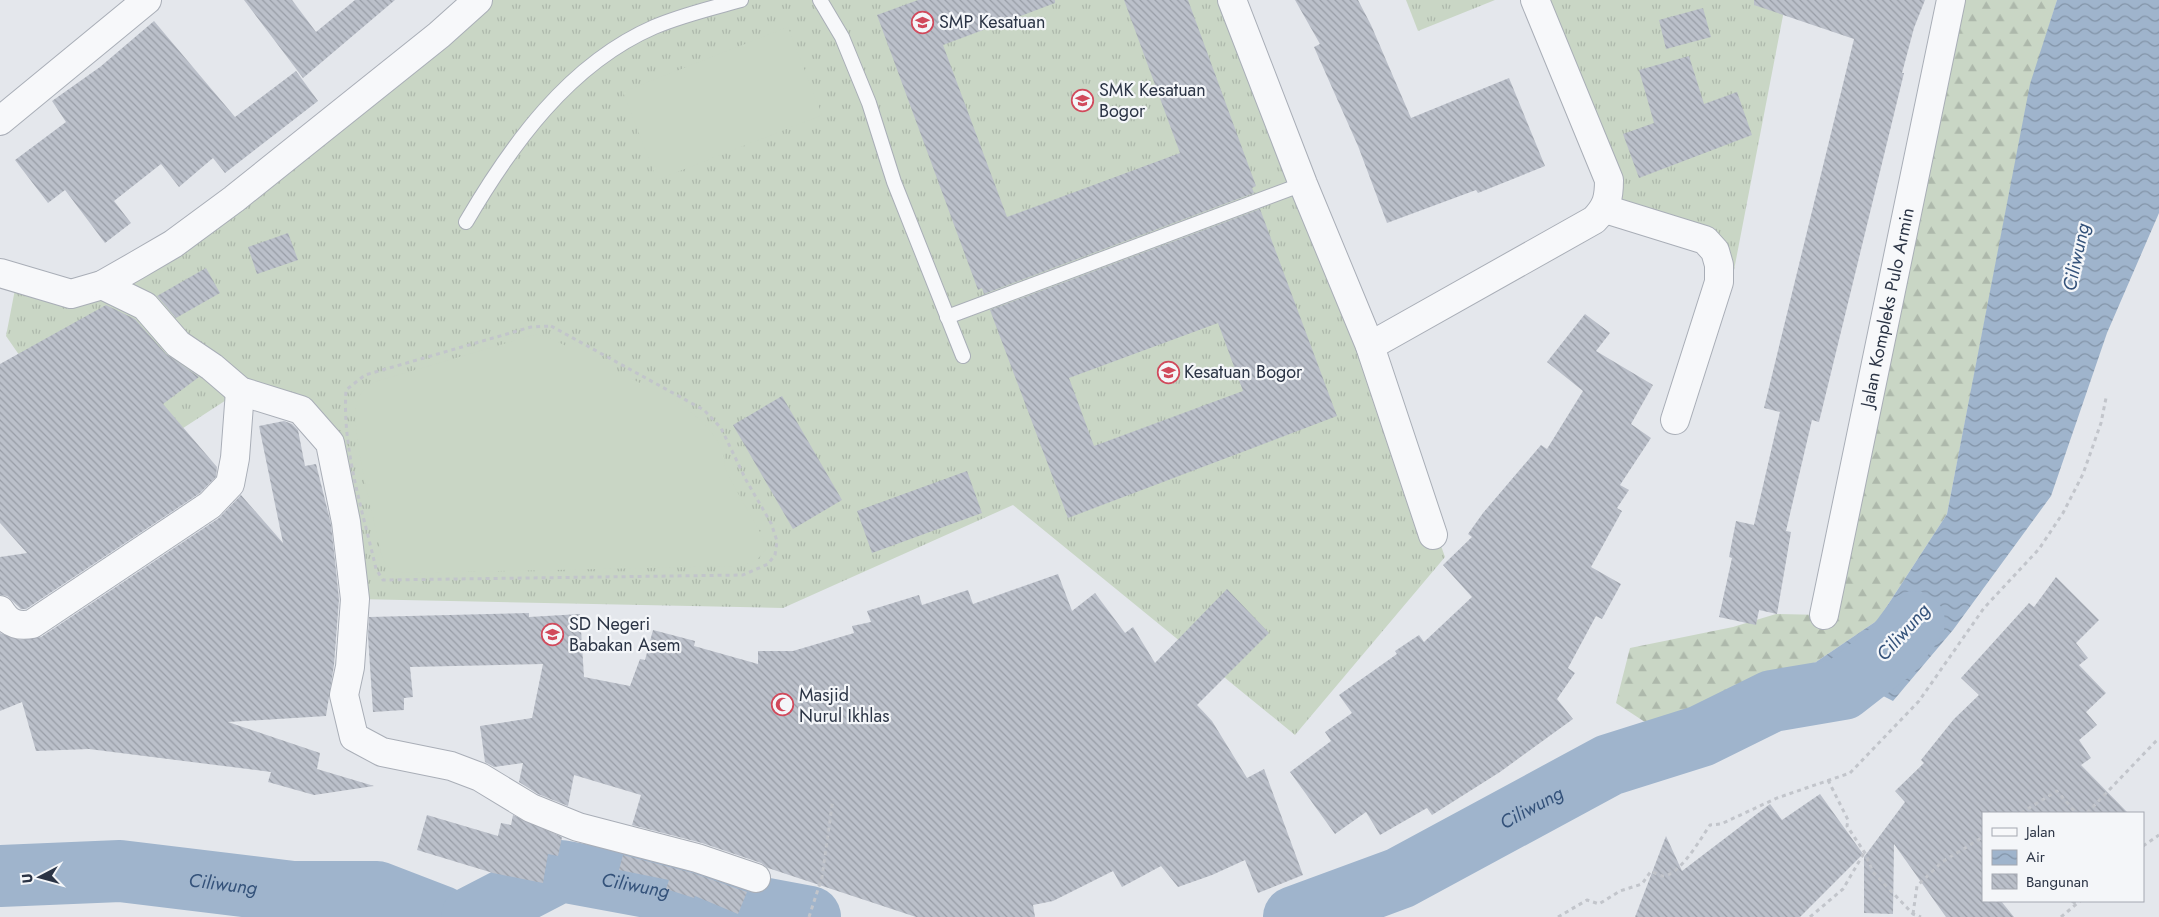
<svg xmlns="http://www.w3.org/2000/svg" width="2159" height="917" font-family="Jost,sans-serif">
<style>
.grass{fill:url(#grass-tufts)}
.forest{fill:url(#forest-firs)}
.pitch{fill:#c9d6c5}
.water{fill:url(#water-waves)}
.lines{fill:none;stroke-linecap:round;stroke-linejoin:round}
.river{stroke:#9fb4cc;stroke-width:62}
.building{fill:url(#building-back-hatch);fill-rule:evenodd}
.lane-casing{stroke:#a9aeb7;stroke-width:16}
.street-casing{stroke:#a9aeb7;stroke-width:30}
.path{stroke:#c2c5cb;stroke-width:3;stroke-dasharray:4 4;stroke-linecap:butt}
.lane{stroke:#f7f8fa;stroke-width:14}
.street{stroke:#f7f8fa;stroke-width:28}
.labels{text-anchor:middle;dominant-baseline:central;stroke-width:4.5;stroke-linejoin:round;paint-order:stroke}
.poi-label{font-size:18px;fill:#2b3445;stroke:#f4f6f9;text-anchor:start}
.street-label{font-size:18px;fill:#2b3445;stroke:#f4f6f9}
.water-label{font-size:19px;font-style:italic;fill:#34527a;stroke:#f4f6f9}
</style>
<defs>
<pattern id="grass-tufts" width="24" height="20" patternUnits="userSpaceOnUse" patternTransform="scale(1.25)"><rect width="24" height="20" fill="#c9d6c5"/><path d="M3 7l-1-3M5 7V3M7 7l1-3M15 17l-1-3M17 17v-4M19 17l1-3" fill="none" stroke="#adb8ab"/></pattern>
<pattern id="forest-firs" width="22" height="20" patternUnits="userSpaceOnUse" patternTransform="scale(1.25)"><rect width="22" height="20" fill="#c9d6c5"/><path d="M5 1l3.5 6h-7zM16 11l3.5 6h-7z" fill="#adb8ab"/></pattern>
<pattern id="water-waves" width="16" height="10" patternUnits="userSpaceOnUse" patternTransform="scale(1.25)"><rect width="16" height="10" fill="#9fb4cc"/><path d="M0 5q4-4 8 0t8 0" fill="none" stroke="#8293a7"/></pattern>
<pattern id="building-back-hatch" width="6" height="6" patternUnits="userSpaceOnUse" patternTransform="scale(1.25)"><rect width="6" height="6" fill="#bbc0ca"/><path d="M-1 5l2 2M0 0l6 6M5-1l2 2" fill="none" stroke="#989da6"/></pattern>
</defs>
<rect width="100%" height="100%" fill="#e4e7ec"/>
<g class="grass">
<path d="M 477,0 L 1232,0 L 1370,346 L 1445,557 L 1295,735 L 1013,505 L 783,608 L 355,599 L 330,443 L 240,391 L 105,479 L 6,336 L 17,279 L 102,285 Z"/>
<path d="M 1406,0 L 1495,0 L 1418,31 Z"/>
<path d="M 1535,0 L 1786,0 L 1734,270 L 1715,251 L 1605,209 Z"/>
</g>
<path class="forest" d="M 1951,0 L 2057,0 L 2030,88 L 1947,514 L 1878,620 L 1816,662 L 1803,667 L 1794,667 L 1713,720 L 1651,726 L 1616,703 L 1630,648 L 1733,627 L 1776,614 L 1824,615 Z"/>
<g class="pitch">
<path d="M 788,27 L 822,115 L 657,180 L 623,92 Z"/>
<path d="M 537,334 L 554,340 L 674,400 C 694,413 715,430 723,453 C 725,460 724,466 727,472 C 739,498 756,521 767,547 C 760,560 752,563 737,566 L 410,573 L 392,571 L 385,563 L 381,553 C 375,523 349,426 357,402 C 360,392 366,387 374,382 Z"/>
</g>
<path class="water" d="M 2057,0 L 2159,0 L 2159,213 L 2107,333 L 2051,496 L 1953,630 L 1893,701 L 1816,662 L 1878,620 L 1947,514 L 2030,84 Z"/>
<g class="lines">
<g class="river">
<path id="s1" d="M 0,876 L 120,871 L 293,892 L 377,892 L 442,917"/>
<path id="s2" d="M 472,917 L 561,871 L 810,917"/>
<path id="s3" d="M 1294,917 L 1400,878 L 1609,765 L 1701,736 L 1772,701 L 1843,689 L 1893,650 L 1914,622"/>
</g>
</g>
<g class="building">
<path d="M 244,0 L 292,0 L 316,32 L 355,0 L 395,0 L 303,78 Z"/>
<path d="M 918,0 L 1055,0 L 1055,3 L 943,45 L 1007,217 L 1180,153 L 1124,0 L 1188,0 L 1256,186 L 1252,188 L 1254,193 L 984,294 L 982,288 L 978,290 L 877,15 Z"/>
<path d="M 1295,0 L 1358,0 L 1371,25 L 1411,118 L 1509,78 L 1545,166 L 1478,193 L 1476,190 L 1387,223 L 1358,146 L 1314,47 L 1320,44 Z"/>
<path d="M 1754,0 L 1925,0 L 1914,28 L 1902,73 L 1904,73 L 1819,422 L 1812,420 L 1786,531 L 1791,532 L 1777,614 L 1759,610 L 1756,625 L 1719,617 L 1732,558 L 1729,557 L 1736,521 L 1754,525 L 1780,412 L 1764,408 L 1854,39 L 1754,5 Z"/>
<path d="M 1703,8 L 1711,37 L 1666,49 L 1659,20 Z"/>
<path d="M 154,21 L 235,117 L 296,71 L 318,101 L 225,173 L 213,158 L 179,187 L 161,164 L 114,201 L 131,223 L 105,243 L 65,190 L 48,203 L 15,160 L 66,122 L 52,101 L 100,67 Z"/>
<path d="M 1689,56 L 1704,104 L 1737,92 L 1752,135 L 1639,178 L 1623,134 L 1654,123 L 1639,70 Z"/>
<path d="M 1260,209 L 1337,416 L 1068,518 L 990,310 ZM 1218,323 L 1243,391 L 1094,446 L 1069,378 Z"/>
<path d="M 288,233 L 298,260 L 257,274 L 248,247 Z"/>
<path d="M 206,268 L 220,293 L 176,318 L 157,296 Z"/>
<path d="M 106,305 L 135,319 L 166,354 L 199,377 L 163,404 L 217,467 L 216,477 L 200,493 L 26,609 L 21,609 L 7,596 L 0,595 L 0,557 L 27,553 L 0,523 L 0,364 Z"/>
<path d="M 1585,314 L 1610,333 L 1596,351 L 1653,385 L 1631,424 L 1651,438 L 1620,485 L 1629,490 L 1617,508 L 1622,511 L 1591,567 L 1621,584 L 1602,619 L 1596,616 L 1568,668 L 1575,673 L 1557,699 L 1573,719 L 1500,772 L 1432,815 L 1427,808 L 1380,835 L 1366,812 L 1335,834 L 1290,772 L 1331,741 L 1325,732 L 1352,713 L 1339,695 L 1397,654 L 1395,651 L 1419,635 L 1424,642 L 1472,597 L 1443,565 L 1472,537 L 1468,534 L 1483,513 L 1541,445 L 1547,449 L 1583,391 L 1547,362 Z"/>
<path d="M 782,396 L 842,500 L 793,529 L 733,425 Z"/>
<path d="M 284,421 L 292,424 L 298,430 L 305,466 L 316,464 L 331,524 L 339,599 L 334,665 L 326,716 L 228,722 L 320,753 L 317,769 L 374,786 L 314,795 L 268,782 L 271,772 L 89,749 L 36,751 L 22,702 L 0,711 L 0,633 L 20,640 L 41,637 L 219,518 L 241,495 L 283,543 L 259,426 Z"/>
<path d="M 967,471 L 982,513 L 872,553 L 857,511 Z"/>
<path d="M 1058,574 L 1072,611 L 1095,593 L 1125,633 L 1133,627 L 1155,663 L 1227,589 L 1269,633 L 1197,705 L 1212,721 L 1247,778 L 1264,769 L 1303,875 L 1258,893 L 1245,860 L 1212,875 L 1178,887 L 1161,866 L 1122,887 L 1113,871 L 1053,901 L 1033,905 L 1035,917 L 916,917 L 768,868 L 761,863 L 702,843 L 632,825 L 641,795 L 574,775 L 568,806 L 538,794 L 519,782 L 523,763 L 494,767 L 485,762 L 480,726 L 532,718 L 543,664 L 410,667 L 413,697 L 404,698 L 404,710 L 373,712 L 368,636 L 369,617 L 529,613 L 529,617 L 580,614 L 584,677 L 630,686 L 640,659 L 645,660 L 653,630 L 695,641 L 694,646 L 758,664 L 758,651 L 793,651 L 854,633 L 852,626 L 871,622 L 867,611 L 919,595 L 922,605 L 968,590 L 973,604 Z"/>
<path d="M 2056,577 L 2099,620 L 2076,643 L 2088,658 L 2079,665 L 2106,693 L 2086,712 L 2097,725 L 2079,740 L 2091,758 L 2081,765 L 2128,813 L 1983,813 L 1983,901 L 2001,901 L 2014,917 L 1946,917 L 1894,844 L 1893,914 L 1864,913 L 1864,857 L 1905,802 L 1895,791 L 1924,763 L 1921,760 L 1954,719 L 1979,695 L 1961,678 L 2029,603 L 2034,607 Z"/>
<path d="M 1820,794 L 1863,854 L 1800,917 L 1635,917 L 1666,836 L 1682,871 L 1770,804 L 1782,820 Z"/>
<path d="M 427,815 L 498,836 L 501,823 L 511,825 L 513,815 L 562,837 L 558,856 L 548,854 L 543,883 L 493,873 L 417,850 Z"/>
<path d="M 623,855 L 693,873 L 747,892 L 738,914 L 695,896 L 694,898 L 666,889 L 669,880 L 619,870 Z"/>
</g>
<g class="lines">
<defs>
<g id="lane">
<path d="M 820,0 L 842,37 L 869,103 L 894,182 L 963,356"/>
<path d="M 466,222 C 511,145 569,64 654,27 C 682,15 712,8 741,0"/>
<path d="M 947,317 L 1303,184"/>
</g>
<g id="street">
<path d="M 1232,0 L 1303,184 L 1370,346 L 1433,535"/>
<path d="M 0,121 L 147,0"/>
<path d="M 1605,209 L 1705,240 L 1715,251 L 1719,265 L 1719,282 L 1675,420"/>
<path d="M 0,273 L 71,294 L 102,285 L 137,265 L 173,244 L 234,199 L 439,35 L 478,0"/>
<path d="M 102,285 L 145,306 L 178,344 L 212,367 L 240,391 L 301,410 L 330,443 L 346,522 L 355,599 L 350,667 L 344,695 L 354,737 L 382,752 L 451,766 L 480,777 L 531,808 L 578,827 L 697,858 L 756,878"/>
<path d="M 1370,346 L 1594,220 C 1607,207 1609,198 1609,180 L 1535,0"/>
<path d="M 0,610 C 8,623 17,627 32,624 L 210,505 L 230,484 L 235,458 L 240,391"/>
<path id="s4" d="M 1824,615 L 1951,0"/>
</g>
</defs>
<use href="#lane" class="lane-casing"/>
<use href="#street" class="street-casing"/>
<g class="path">
<path d="M 551,326 L 704,410 L 721,428 L 746,480 L 771,523 L 777,541 L 775,555 L 768,564 L 743,575 L 383,580 L 376,569 C 363,511 342,450 346,390 L 365,375 L 531,327 Z"/>
<path d="M 1828,780 L 1848,820 L 1847,826 L 1865,853 L 1873,872 L 1913,914 L 1921,917"/>
<path d="M 2021,813 L 2057,791 L 2076,813"/>
<path d="M 2087,813 L 2159,738"/>
<path d="M 2143,846 L 2159,835"/>
<path d="M 2072,901 L 2076,904"/>
<path d="M 1913,914 L 1917,886 L 1942,862 L 1983,837"/>
<path d="M 809,917 L 822,877 L 833,799"/>
<path d="M 1558,917 L 1587,900 L 1599,904 L 1620,891 L 1642,884 L 1651,871 C 1654,873 1659,875 1662,876 C 1679,877 1701,838 1710,825 L 1721,824 L 1777,798 L 1850,773 L 1919,701 L 1984,608 L 2039,549 L 2063,513 L 2083,474 L 2101,423 L 2106,398"/>
<path d="M 1810,917 L 1843,889 L 1864,853"/>
<path d="M 2061,917 L 2080,901"/>
</g>
<use href="#lane" class="lane"/>
<use href="#street" class="street"/>
</g>
<defs>
<symbol id="school-ring" viewBox="-11 -11 22 22"><circle r="9.5" fill="#f4f6f9" stroke="#d1495b" stroke-width="1.5"/><path d="M0-5L7-2L0 1L-7-2ZM-4 1L0 2.5L4 1V4Q0 6-4 4Z" fill="#d1495b"/></symbol>
<symbol id="mosque-ring" viewBox="-11 -11 22 22"><circle r="9.5" fill="#f4f6f9" stroke="#d1495b" stroke-width="1.5"/><path d="M3.5-4.9A6 6 0 1 0 3.5 4.9A5 5 0 1 1 3.5-4.9Z" fill="#d1495b"/></symbol>
</defs>
<g fill-rule="evenodd">
<use href="#school-ring" x="910" y="10" width="25" height="25"/>
<use href="#school-ring" x="1070" y="88" width="25" height="25"/>
<use href="#school-ring" x="1156" y="360" width="25" height="25"/>
<use href="#school-ring" x="540" y="622" width="25" height="25"/>
<use href="#mosque-ring" x="770" y="692" width="25" height="25"/>
</g>
<g class="labels">
<g class="poi-label">
<text x="939" y="22">SMP Kesatuan</text>
<text x="1099" y="90">SMK Kesatuan<tspan x="1099" dy="21">Bogor</tspan></text>
<text x="1184" y="372">Kesatuan Bogor</text>
<text x="569" y="624">SD Negeri<tspan x="569" dy="21">Babakan Asem</tspan></text>
<text x="799" y="695">Masjid<tspan x="799" dy="21">Nurul Ikhlas</tspan></text>
</g>
<g class="street-label">
<text stroke="none"><textPath href="#s4" startOffset="314">Jalan Kompleks Pulo Armin</textPath></text>
</g>
<g class="water-label">
<text transform="translate(2076 257) rotate(-78)">Ciliwung</text>
<text transform="translate(1903 632) rotate(-48)">Ciliwung</text>
<text stroke="none"><textPath href="#s3" startOffset="262">Ciliwung</textPath></text>
<text stroke="none"><textPath href="#s1" startOffset="224">Ciliwung</textPath></text>
<text stroke="none"><textPath href="#s2" startOffset="176">Ciliwung</textPath></text>
</g>
</g>
<rect x="1982" y="812" width="162" height="90" fill="#f4f6f9" stroke="#a4a8b1"/>
<rect x="1992" y="828" width="25" height="8" fill="#f7f8fa" stroke="#a4a8b1"/>
<text x="2026" y="837" font-size="15" fill="#2b3445">Jalan</text>
<rect x="1992" y="850" width="25" height="15" fill="url(#water-waves)" stroke="#a4a8b1"/>
<text x="2026" y="862" font-size="15" fill="#2b3445">Air</text>
<rect x="1992" y="874" width="25" height="15" fill="url(#building-back-hatch)" stroke="#a4a8b1"/>
<text x="2026" y="887" font-size="15" fill="#2b3445">Bangunan</text>
<g transform="translate(40 877) rotate(264)" stroke="#f4f6f9" stroke-width="4" paint-order="stroke">
<path d="M0-4L9 19L0 12L-9 19Z" fill="#2b3445"/>
<text y="-8" font-size="14" font-weight="bold" text-anchor="middle" fill="#2b3445">U</text>
</g>
</svg>
